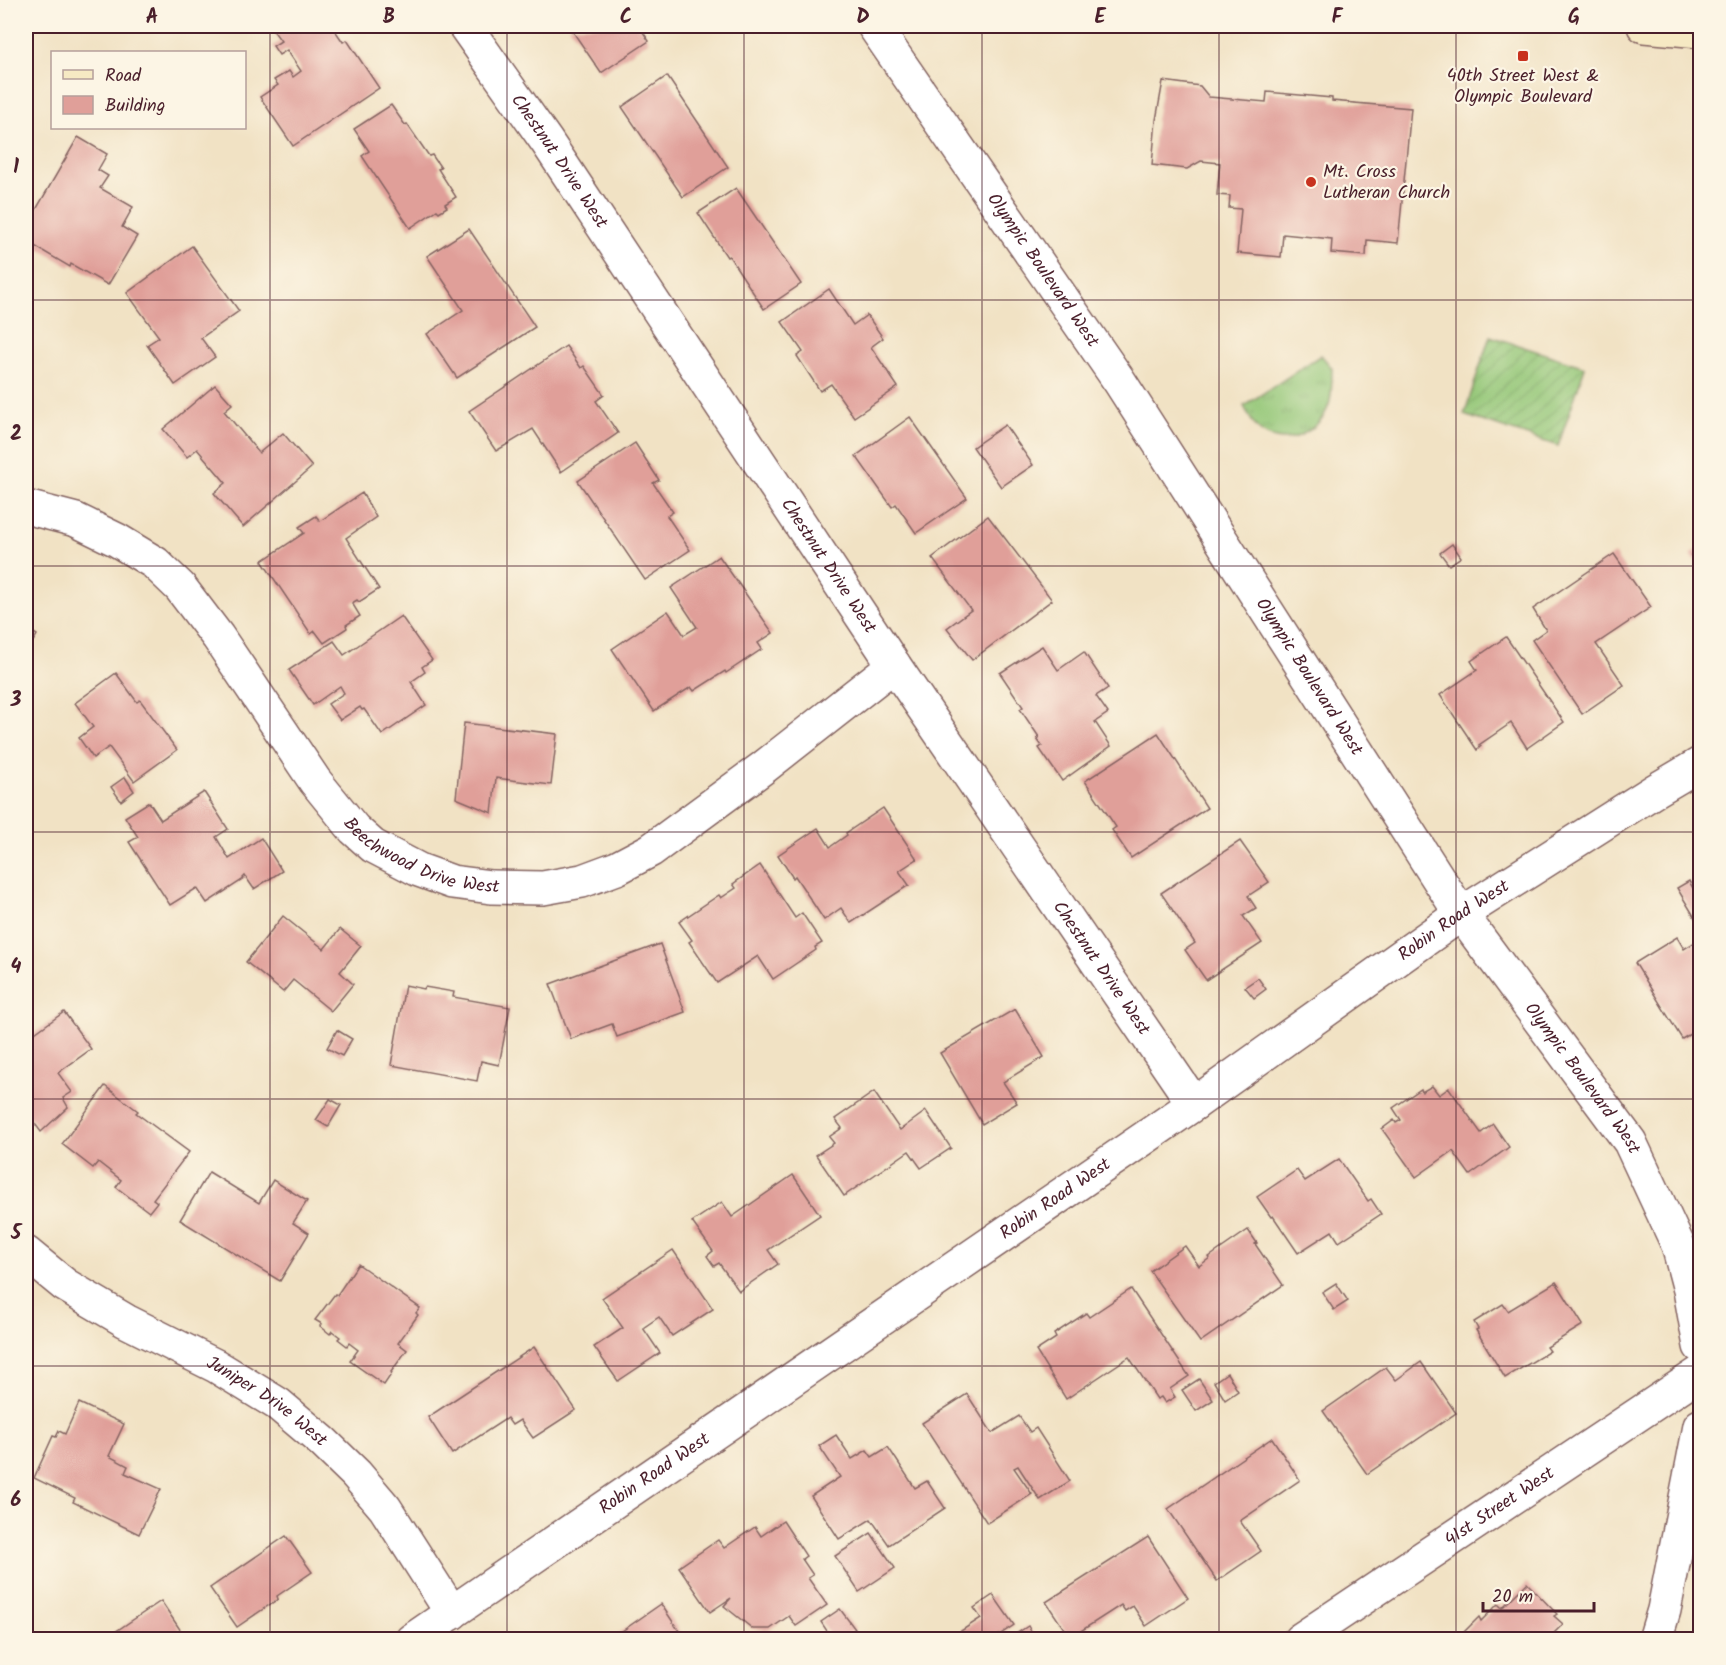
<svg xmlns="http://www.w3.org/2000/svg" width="1726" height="1665" font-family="Kalam,sans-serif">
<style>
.grass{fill:url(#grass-tufts);stroke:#6f7352;stroke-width:1.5}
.garden{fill:url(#garden-furrows);stroke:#6f7352;stroke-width:1.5}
.building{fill:#e09f99}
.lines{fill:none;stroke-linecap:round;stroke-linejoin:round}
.street-casing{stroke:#846361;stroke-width:36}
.secondary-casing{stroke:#846361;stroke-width:36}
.street{stroke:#fff;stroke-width:33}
.secondary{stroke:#f6e9c3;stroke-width:33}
.grid{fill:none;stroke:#4a1f2b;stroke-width:1.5;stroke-opacity:0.55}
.poi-dot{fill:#c8321e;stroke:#fcf5e5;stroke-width:2}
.labels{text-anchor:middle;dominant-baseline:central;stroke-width:4.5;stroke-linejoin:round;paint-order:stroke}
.poi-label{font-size:18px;fill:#4a1f2b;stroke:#fcf5e5}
.street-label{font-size:18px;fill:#4a1f2b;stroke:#fcf5e5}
.neatline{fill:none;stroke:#4a1f2b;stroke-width:2}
.grid-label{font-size:20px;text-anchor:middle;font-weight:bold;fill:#4a1f2b}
</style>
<defs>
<pattern id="grass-tufts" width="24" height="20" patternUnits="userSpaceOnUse" patternTransform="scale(1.5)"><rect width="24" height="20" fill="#94c778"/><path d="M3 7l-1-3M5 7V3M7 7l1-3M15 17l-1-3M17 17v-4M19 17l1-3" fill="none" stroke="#81aa68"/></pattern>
<pattern id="garden-furrows" width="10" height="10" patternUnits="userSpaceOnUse" patternTransform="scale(1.5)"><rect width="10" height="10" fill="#94c778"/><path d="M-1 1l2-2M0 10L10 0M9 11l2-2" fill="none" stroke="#81aa68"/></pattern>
</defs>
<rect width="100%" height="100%" fill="#fcf5e5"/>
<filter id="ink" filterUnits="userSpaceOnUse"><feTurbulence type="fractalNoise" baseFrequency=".0167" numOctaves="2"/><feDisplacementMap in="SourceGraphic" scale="12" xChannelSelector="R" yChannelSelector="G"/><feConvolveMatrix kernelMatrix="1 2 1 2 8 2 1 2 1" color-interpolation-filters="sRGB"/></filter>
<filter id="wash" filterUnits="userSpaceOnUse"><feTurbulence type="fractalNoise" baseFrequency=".008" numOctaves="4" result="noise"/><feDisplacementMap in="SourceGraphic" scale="24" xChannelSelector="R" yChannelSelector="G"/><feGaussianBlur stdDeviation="1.35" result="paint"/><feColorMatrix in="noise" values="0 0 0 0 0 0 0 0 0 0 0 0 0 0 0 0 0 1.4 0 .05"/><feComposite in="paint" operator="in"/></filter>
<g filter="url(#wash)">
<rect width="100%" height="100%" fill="#f1e2c4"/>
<path class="grass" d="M 1321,355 L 1332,368 C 1332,378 1332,390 1330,401 C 1324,425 1297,445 1272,437 C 1257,433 1250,419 1244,406 Z"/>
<path class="garden" d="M 1490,336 L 1585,367 L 1558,446 L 1464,415 Z"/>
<g id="blocks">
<g class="building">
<path d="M 270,26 L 332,26 L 343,42 L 347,40 L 379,88 L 293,146 L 260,97 L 278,85 L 274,80 L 289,71 L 293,77 L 301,71 L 287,50 L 279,55 L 273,46 L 281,41 Z"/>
<path d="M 569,26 L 639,26 L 649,41 L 601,73 Z"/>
<path d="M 667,76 L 728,167 L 683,197 L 622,107 Z"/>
<path d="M 1163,81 L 1200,86 L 1209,97 L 1266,102 L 1267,92 L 1332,98 L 1332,101 L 1411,108 L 1398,243 L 1367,240 L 1366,256 L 1331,253 L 1332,239 L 1283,234 L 1281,257 L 1237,253 L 1241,209 L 1229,208 L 1230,196 L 1217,195 L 1220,163 L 1201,161 L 1187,169 L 1152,165 L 1156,120 Z"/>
<path d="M 391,105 L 405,125 L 407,124 L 429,156 L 432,155 L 441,168 L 438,169 L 456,197 L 445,204 L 447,207 L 439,212 L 437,210 L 410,228 L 362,156 L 369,151 L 354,129 Z"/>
<path d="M 78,137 L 107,154 L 98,170 L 108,176 L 100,188 L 133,207 L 122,227 L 137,236 L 108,285 L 71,264 L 70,267 L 26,241 L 26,227 Z"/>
<path d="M 736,188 L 801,284 L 764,309 L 729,256 L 727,257 L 698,213 Z"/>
<path d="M 469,229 L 535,327 L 457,378 L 427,334 L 463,310 L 427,256 Z"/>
<path d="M 192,246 L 239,311 L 201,338 L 215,357 L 175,385 L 147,345 L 159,337 L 127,293 Z"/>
<path d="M 829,289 L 853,325 L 867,315 L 883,338 L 871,347 L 898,387 L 854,417 L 831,384 L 820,391 L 797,356 L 803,352 L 782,322 Z"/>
<path d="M 566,346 L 581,368 L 584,366 L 604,395 L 596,401 L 618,433 L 561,472 L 533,429 L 496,451 L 469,411 Z"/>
<path d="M 215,385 L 232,404 L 224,411 L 259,453 L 283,433 L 312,467 L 243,527 L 214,493 L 226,483 L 197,449 L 187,457 L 163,429 Z"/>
<path d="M 910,417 L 967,498 L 916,533 L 896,504 L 892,507 L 856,456 Z"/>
<path d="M 1005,425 L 1033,465 L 1001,487 L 973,447 Z"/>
<path d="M 635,443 L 659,480 L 653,483 L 673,512 L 667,516 L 690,550 L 645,580 L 578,481 Z"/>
<path d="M 362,493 L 376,517 L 346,538 L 379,589 L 359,602 L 357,600 L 352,603 L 360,616 L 346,625 L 347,628 L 324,643 L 315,631 L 311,634 L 262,561 L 304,533 L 299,527 L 316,516 L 320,521 Z"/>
<path d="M 988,516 L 1052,600 L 972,660 L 947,628 L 971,610 L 932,558 Z"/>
<path d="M 1452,544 L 1461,557 L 1449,565 L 1440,553 Z"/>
<path d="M 1700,547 L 1700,567 L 1691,555 Z"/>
<path d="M 1614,554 L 1651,607 L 1596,644 L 1624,685 L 1582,714 L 1532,640 L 1546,630 L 1533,609 Z"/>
<path d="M 719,556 L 773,633 L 758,643 L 762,649 L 726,673 L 725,671 L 694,691 L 691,687 L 654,711 L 612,649 L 668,611 L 684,635 L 697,627 L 671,588 Z"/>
<path d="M 401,616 L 432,660 L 422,667 L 425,672 L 411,682 L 426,705 L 382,735 L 364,709 L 362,710 L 360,707 L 340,720 L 328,704 L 344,693 L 340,686 L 313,705 L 289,670 L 334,641 L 344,655 Z"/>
<path d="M 26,628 L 37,635 L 29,648 L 27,646 L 26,649 Z"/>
<path d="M 1506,637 L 1564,722 L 1527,748 L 1511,723 L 1479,745 L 1481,746 L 1477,750 L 1440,695 L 1477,670 L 1471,661 Z"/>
<path d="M 1042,646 L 1058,670 L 1084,652 L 1108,688 L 1096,696 L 1108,713 L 1095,722 L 1111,746 L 1062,781 L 1039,748 L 1042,746 L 1037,739 L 1039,737 L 1020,709 L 1023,707 L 1000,673 Z"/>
<path d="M 116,673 L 137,702 L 140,700 L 177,750 L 134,781 L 109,747 L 93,758 L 79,738 L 93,727 L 75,703 Z"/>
<path d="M 464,723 L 557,734 L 551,785 L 496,778 L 492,813 L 456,798 Z"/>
<path d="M 1158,733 L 1207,808 L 1131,858 L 1112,830 L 1116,827 L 1085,781 Z"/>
<path d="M 125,777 L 134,791 L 121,801 L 111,787 Z"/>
<path d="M 204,792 L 228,829 L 216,837 L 229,859 L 261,838 L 282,871 L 254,889 L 245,876 L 243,878 L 244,879 L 207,903 L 197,888 L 170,905 L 129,842 L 138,837 L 125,817 L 149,802 L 161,820 Z"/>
<path d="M 883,808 L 917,859 L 899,871 L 909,885 L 851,923 L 841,908 L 824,920 L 795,876 L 793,878 L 778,855 L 818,828 L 830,847 L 847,835 L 846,833 Z"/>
<path d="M 1240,841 L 1269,882 L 1248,896 L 1256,908 L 1243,916 L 1262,943 L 1206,980 L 1185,950 L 1195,943 L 1161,893 Z"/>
<path d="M 760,865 L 795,918 L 802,913 L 822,943 L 815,947 L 816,950 L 773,979 L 758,956 L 717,983 L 689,942 L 692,940 L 679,922 L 719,895 L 721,898 L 736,888 L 733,884 Z"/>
<path d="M 1689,881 L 1700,900 L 1700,926 L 1677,888 Z"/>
<path d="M 283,916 L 324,949 L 340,929 L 361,946 L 340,972 L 353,984 L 331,1011 L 293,980 L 283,992 L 246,962 Z"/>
<path d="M 1677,937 L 1684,949 L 1700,939 L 1700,1028 L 1682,1039 L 1635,963 Z"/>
<path d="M 660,944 L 685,1012 L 617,1037 L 612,1024 L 571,1039 L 550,984 Z"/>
<path d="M 1258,978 L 1266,989 L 1254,998 L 1245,987 Z"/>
<path d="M 405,985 L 424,989 L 425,987 L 454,992 L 453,997 L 510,1007 L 499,1065 L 481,1061 L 477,1081 L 391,1065 Z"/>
<path d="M 1015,1009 L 1044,1057 L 1003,1082 L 1017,1103 L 982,1124 L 940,1053 Z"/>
<path d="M 64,1012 L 91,1049 L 58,1073 L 72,1092 L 63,1098 L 68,1107 L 41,1132 L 30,1117 L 27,1119 L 26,1117 L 26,1026 L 32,1035 Z"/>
<path d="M 337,1030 L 352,1039 L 342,1056 L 327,1048 Z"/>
<path d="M 105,1086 L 138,1111 L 136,1113 L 189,1152 L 153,1199 L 157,1202 L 149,1212 L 116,1187 L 121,1180 L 98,1162 L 93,1168 L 62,1144 Z"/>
<path d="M 1432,1086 L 1439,1095 L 1449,1088 L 1481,1133 L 1493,1124 L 1509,1147 L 1470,1175 L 1453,1151 L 1416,1177 L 1382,1129 L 1394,1120 L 1396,1123 L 1401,1120 L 1393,1108 L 1421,1089 L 1422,1092 Z"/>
<path d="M 874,1092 L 900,1130 L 926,1111 L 951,1148 L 921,1168 L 909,1151 L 844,1196 L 816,1155 L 834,1143 L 829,1137 L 842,1128 L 835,1119 Z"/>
<path d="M 330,1099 L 341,1105 L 328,1127 L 316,1120 Z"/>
<path d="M 1339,1159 L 1368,1201 L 1371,1199 L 1381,1214 L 1339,1242 L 1332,1231 L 1298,1253 L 1273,1216 L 1271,1217 L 1257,1197 L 1297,1170 L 1305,1181 Z"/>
<path d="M 209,1172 L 259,1203 L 273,1180 L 307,1201 L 293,1223 L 309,1233 L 280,1281 L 180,1220 Z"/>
<path d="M 793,1175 L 820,1215 L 768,1250 L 778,1264 L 739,1291 L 719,1263 L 714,1266 L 707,1256 L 713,1251 L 692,1222 L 722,1202 L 732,1217 Z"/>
<path d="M 1248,1230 L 1257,1243 L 1255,1244 L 1283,1285 L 1200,1342 L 1150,1271 L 1185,1246 L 1199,1266 L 1210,1258 L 1209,1257 Z"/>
<path d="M 673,1250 L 713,1309 L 672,1336 L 659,1317 L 643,1328 L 660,1353 L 618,1381 L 594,1347 L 623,1328 L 602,1298 Z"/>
<path d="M 358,1264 L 420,1308 L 416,1313 L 418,1315 L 398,1343 L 407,1350 L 391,1372 L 392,1373 L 384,1385 L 350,1361 L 358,1350 L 349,1343 L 347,1346 L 338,1339 L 340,1337 L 332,1331 L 330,1334 L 320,1326 L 322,1324 L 315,1320 L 335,1294 L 337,1295 Z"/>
<path d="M 1556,1282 L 1583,1325 L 1547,1347 L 1550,1351 L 1505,1378 L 1476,1330 L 1478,1329 L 1474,1322 L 1503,1304 L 1508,1311 Z"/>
<path d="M 1336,1283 L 1348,1301 L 1334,1310 L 1322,1292 Z"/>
<path d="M 1131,1289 L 1189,1376 L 1170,1389 L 1175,1397 L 1165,1403 L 1161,1397 L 1157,1399 L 1129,1357 L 1066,1399 L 1036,1351 L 1056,1338 L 1054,1334 L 1086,1313 L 1089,1317 Z"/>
<path d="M 534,1347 L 576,1410 L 533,1438 L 520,1420 L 512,1425 L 507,1418 L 452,1454 L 428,1417 Z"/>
<path d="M 1421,1362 L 1456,1413 L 1367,1474 L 1323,1411 L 1386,1367 L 1396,1380 Z"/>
<path d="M 1227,1373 L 1238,1391 L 1225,1400 L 1214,1382 Z"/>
<path d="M 1199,1379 L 1213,1400 L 1196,1411 L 1182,1390 Z"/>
<path d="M 967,1394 L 992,1433 L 1019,1416 L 1030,1432 L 1036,1428 L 1070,1481 L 1040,1500 L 1018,1466 L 1014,1468 L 1032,1494 L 987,1523 L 922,1423 Z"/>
<path d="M 79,1403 L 124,1424 L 109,1456 L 128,1466 L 125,1473 L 161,1489 L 139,1534 L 73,1502 L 75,1498 L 34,1478 L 53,1436 L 56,1437 L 59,1431 L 65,1434 Z"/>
<path d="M 836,1435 L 852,1459 L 867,1450 L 872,1457 L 888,1447 L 915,1488 L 927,1481 L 945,1508 L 889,1545 L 871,1519 L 839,1539 L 811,1496 L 840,1477 L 819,1446 Z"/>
<path d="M 1272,1438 L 1300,1480 L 1240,1521 L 1261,1551 L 1217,1581 L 1168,1509 Z"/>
<path d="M 783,1521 L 806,1556 L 802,1559 L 813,1575 L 808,1578 L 827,1605 L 796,1626 L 789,1616 L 770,1629 L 753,1629 L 724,1606 L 731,1598 L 710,1612 L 679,1567 L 718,1540 L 724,1548 L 755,1527 L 761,1536 Z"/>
<path d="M 871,1533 L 895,1568 L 859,1592 L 835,1556 Z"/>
<path d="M 286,1536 L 312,1572 L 277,1596 L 278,1599 L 237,1627 L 210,1588 Z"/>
<path d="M 1148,1537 L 1188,1598 L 1146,1626 L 1133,1606 L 1125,1611 L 1121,1605 L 1070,1638 L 1046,1602 Z"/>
<path d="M 1527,1583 L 1557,1614 L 1554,1616 L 1563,1624 L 1547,1640 L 1456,1640 L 1479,1617 L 1481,1621 L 1498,1604 L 1502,1608 Z"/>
<path d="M 993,1595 L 1014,1625 L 995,1638 L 995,1640 L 947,1640 L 981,1618 L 974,1608 Z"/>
<path d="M 161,1601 L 187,1640 L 103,1640 Z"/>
<path d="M 661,1604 L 685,1640 L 617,1640 L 615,1636 Z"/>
<path d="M 840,1609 L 855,1629 L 839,1640 L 833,1640 L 821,1622 Z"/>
<path d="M 1028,1626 L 1036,1640 L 1015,1640 L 1013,1636 Z"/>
</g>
</g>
</g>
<g filter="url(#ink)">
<use href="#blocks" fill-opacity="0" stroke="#846361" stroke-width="1.5"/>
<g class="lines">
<defs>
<g id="street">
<path id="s1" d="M 465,26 L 547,142 L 894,665 L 1194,1104"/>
<path id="s2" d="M 874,26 L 1120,382 L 1461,914 L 1630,1142 L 1678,1245 L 1690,1290 L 1700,1346"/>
<path id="s3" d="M 26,507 L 76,520 L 117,540 L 155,563 L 180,587 L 218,637 L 315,781 L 354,829 L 373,846 L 419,870 L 452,882 L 491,887 L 543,888 L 582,881 L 617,868 L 651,850 L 764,767 L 894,665"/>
<path id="s4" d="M 26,1253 L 65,1285 L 126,1321 L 216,1366 L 278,1404 L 323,1442 L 356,1474 L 385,1508 L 452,1613"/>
<path id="s5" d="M 412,1640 L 1194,1104 L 1461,914 L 1656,790 L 1700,764"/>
<path id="s6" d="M 1300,1640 L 1700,1373"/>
<path d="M 1655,1640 L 1664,1610 L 1700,1426"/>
</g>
<path id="secondary" d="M 1644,26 L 1700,31"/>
</defs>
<use href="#street" class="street-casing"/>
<use href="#secondary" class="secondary-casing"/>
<use href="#street" class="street"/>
<use href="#secondary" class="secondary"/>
</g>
</g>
<path class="grid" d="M 270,26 L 270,1640M 507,26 L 507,1640M 744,26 L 744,1640M 982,26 L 982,1640M 1219,26 L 1219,1640M 1456,26 L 1456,1640M 26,300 L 1700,300M 26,566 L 1700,566M 26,832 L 1700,832M 26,1099 L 1700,1099M 26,1366 L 1700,1366"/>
<g class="poi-dot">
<rect x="1517" y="50" width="12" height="12" rx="3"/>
<circle cx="1311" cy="182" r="6"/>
</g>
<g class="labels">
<g class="poi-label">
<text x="1523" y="76">40th Street West &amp;<tspan x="1523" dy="21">Olympic Boulevard</tspan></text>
<text x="1323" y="172" text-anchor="start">Mt. Cross<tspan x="1323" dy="21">Lutheran Church</tspan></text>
</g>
<g class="street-label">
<text stroke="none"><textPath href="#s1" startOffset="165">Chestnut Drive West</textPath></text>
<text stroke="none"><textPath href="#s2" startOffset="297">Olympic Boulevard West</textPath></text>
<text stroke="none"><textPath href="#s1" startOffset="651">Chestnut Drive West</textPath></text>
<text stroke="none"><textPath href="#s2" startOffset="783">Olympic Boulevard West</textPath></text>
<text stroke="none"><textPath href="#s3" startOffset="549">Beechwood Drive West</textPath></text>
<text stroke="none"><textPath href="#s5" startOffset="1266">Robin Road West</textPath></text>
<text stroke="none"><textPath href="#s1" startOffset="1137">Chestnut Drive West</textPath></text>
<text stroke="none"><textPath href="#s2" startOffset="1269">Olympic Boulevard West</textPath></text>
<text stroke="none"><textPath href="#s5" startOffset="780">Robin Road West</textPath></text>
<text stroke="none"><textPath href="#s4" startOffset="284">Juniper Drive West</textPath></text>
<text stroke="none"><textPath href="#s5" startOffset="294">Robin Road West</textPath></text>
<text stroke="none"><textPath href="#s6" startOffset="240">41st Street West</textPath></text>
</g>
</g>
<rect width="1726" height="1665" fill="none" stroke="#fcf5e5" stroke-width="66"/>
<rect x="51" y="51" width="195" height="78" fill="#fcf5e5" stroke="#b59f9b" stroke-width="1.5"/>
<rect x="63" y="70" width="30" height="9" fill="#f6e9c3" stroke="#b59f9b" stroke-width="1.5"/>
<text x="105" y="81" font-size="18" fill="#4a1f2b">Road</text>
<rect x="63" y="96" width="30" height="18" fill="#e09f99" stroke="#b59f9b" stroke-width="1.5"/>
<text x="105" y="111" font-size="18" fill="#4a1f2b">Building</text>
<path d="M1483 1602v9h111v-9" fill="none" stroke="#4a1f2b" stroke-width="3"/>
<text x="1492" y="1602" font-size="18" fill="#4a1f2b" stroke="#fcf5e5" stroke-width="4.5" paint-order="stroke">20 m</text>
<rect x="33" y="33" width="1660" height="1599" class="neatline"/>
<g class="grid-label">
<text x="152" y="23">A</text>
<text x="389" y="23">B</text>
<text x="626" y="23">C</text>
<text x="863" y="23">D</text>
<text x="1100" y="23">E</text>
<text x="1337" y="23">F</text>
<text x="1574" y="23">G</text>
<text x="16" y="173">1</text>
<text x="16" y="440">2</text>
<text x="16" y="706">3</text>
<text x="16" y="973">4</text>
<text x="16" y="1239">5</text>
<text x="16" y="1506">6</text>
</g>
</svg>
